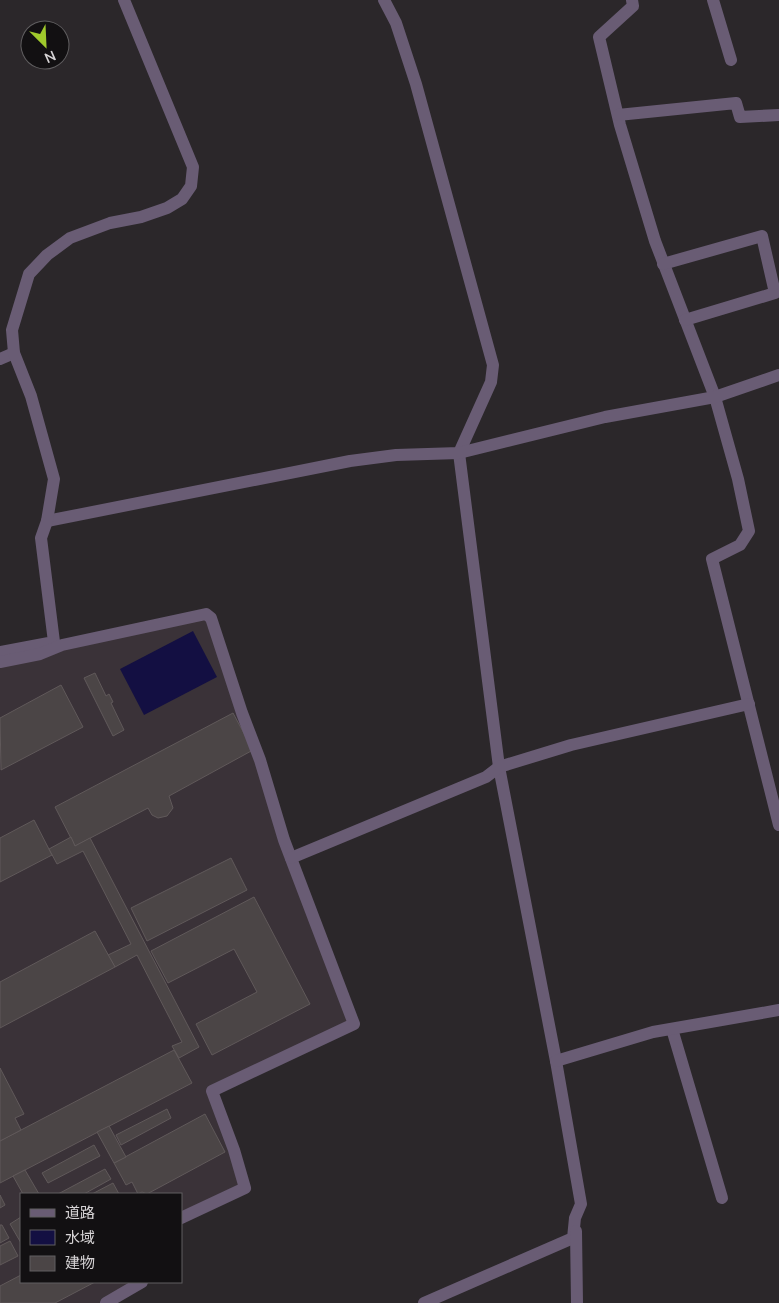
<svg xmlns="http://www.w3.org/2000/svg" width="779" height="1303" font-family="Mulish,'Noto Sans JP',sans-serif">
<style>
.built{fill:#3a3238}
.water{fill:#130f42}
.building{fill:#4b4546;stroke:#60595a}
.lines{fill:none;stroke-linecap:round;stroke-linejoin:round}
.minor{stroke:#695c74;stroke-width:12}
</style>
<rect width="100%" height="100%" fill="#2b272a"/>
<path class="built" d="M 206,614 L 354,1024 L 212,1091 L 245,1188 L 181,1218 L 181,1194 L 21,1194 L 21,1282 L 142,1282 L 106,1303 L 0,1303 L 0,662 Z"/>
<path class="water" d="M 193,631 L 217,677 L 144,715 L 120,669 Z"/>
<g class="building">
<path d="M 95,673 L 106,696 L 109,694 L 113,702 L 111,703 L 124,730 L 113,736 L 84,678 Z"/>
<path d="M 61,685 L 83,727 L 1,770 L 0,718 Z"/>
<path d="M 233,713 L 253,750 L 169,796 L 173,808 L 167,816 L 158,818 L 152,815 L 148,808 L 75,846 L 55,807 Z"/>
<path d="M 34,820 L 52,855 L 0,882 L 0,838 Z"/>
<path d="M 71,837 L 75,846 L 90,838 L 199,1047 L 179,1058 L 172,1046 L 182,1042 L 137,955 L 115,967 L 108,955 L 131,944 L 83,851 L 57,864 L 49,849 Z"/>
<path d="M 231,858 L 247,890 L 147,941 L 131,908 Z"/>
<path d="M 254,897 L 310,1004 L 212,1055 L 196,1024 L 257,992 L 234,949 L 168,983 L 151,951 Z"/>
<path d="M 95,931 L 115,967 L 0,1028 L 0,982 Z"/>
<path d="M 174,1050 L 192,1083 L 0,1183 L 0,1141 Z"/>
<path d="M 0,1068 L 24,1114 L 15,1118 L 21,1130 L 0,1141 Z"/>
<path d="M 167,1109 L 171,1118 L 121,1145 L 116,1135 Z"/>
<path d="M 205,1114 L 225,1152 L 147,1194 L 142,1192 L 138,1194 L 132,1182 L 126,1185 L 114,1163 Z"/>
<path d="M 109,1126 L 126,1157 L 114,1163 L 97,1132 Z"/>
<path d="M 94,1145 L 100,1156 L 48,1183 L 42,1173 Z"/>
<path d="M 105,1169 L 111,1179 L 84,1194 L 58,1194 Z"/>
<path d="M 25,1170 L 39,1194 L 23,1194 L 13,1176 Z"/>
<path d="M 113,1183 L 119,1194 L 92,1194 Z"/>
<path d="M 0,1195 L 5,1205 L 0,1208 Z"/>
<path d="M 21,1217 L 21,1243 L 10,1224 Z"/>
<path d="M 0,1225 L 2,1225 L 9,1238 L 0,1243 Z"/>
<path d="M 10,1241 L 18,1256 L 0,1265 L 0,1246 Z"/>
<path d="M 21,1275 L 21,1282 L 95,1282 L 55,1303 L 0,1303 L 0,1286 Z"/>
</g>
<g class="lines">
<g class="minor">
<path d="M 384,0 L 396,23 L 416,84 L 493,365 L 491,382 L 459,453 L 499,767 L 556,1061 L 581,1204 L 575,1218 L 573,1238 L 424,1303"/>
<path d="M 632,0 L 633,6 L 599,37 L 620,125 L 655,241 L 715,397 L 738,479 L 749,531 L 740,545 L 712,559 L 779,825"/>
<path d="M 713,0 L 731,60"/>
<path d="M 618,115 L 736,103 L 740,117 L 779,115"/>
<path d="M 663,264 L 762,236 L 775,293 L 685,320"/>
<path d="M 0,359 L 14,353"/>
<path d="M 47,521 L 350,461 L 396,455 L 459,453 L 605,417 L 715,397 L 779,375"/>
<path d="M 0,652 L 54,642 L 41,538 L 47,521 L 54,479 L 31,396 L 14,353 L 12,330 L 29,274 L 47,255 L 70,238 L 110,223 L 141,217 L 167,208 L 182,199 L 191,186 L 193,167 L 124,0"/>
<path d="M 0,662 L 40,654 L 62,645 L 206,614 L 211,618 L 242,713 L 260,760 L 284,840 L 354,1024 L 212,1091 L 234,1150 L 245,1188 L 181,1218"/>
<path d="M 291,858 L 486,777 L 499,767 L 571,745 L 749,704"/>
<path d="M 672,1029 L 722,1198"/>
<path d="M 556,1061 L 653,1032 L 779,1010"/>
<path d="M 576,1231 L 577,1303"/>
<path d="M 106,1303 L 142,1282"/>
</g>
</g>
<rect x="20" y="1193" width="162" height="90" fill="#121012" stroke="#605e60"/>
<rect x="30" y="1209" width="25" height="8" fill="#695c74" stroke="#605e60"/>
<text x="65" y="1218" font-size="15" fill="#d6d3d5">道路</text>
<rect x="30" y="1230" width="25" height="15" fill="#130f42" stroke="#605e60"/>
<text x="65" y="1243" font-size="15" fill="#d6d3d5">水域</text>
<rect x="30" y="1256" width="25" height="15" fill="#4b4546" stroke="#605e60"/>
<text x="65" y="1268" font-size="15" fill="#d6d3d5">建物</text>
<g transform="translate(45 45) rotate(156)"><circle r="24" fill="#121012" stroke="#605e60"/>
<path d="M0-4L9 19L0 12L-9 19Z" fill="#a0ca2c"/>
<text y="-8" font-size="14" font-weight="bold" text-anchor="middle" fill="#d6d3d5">N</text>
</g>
</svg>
